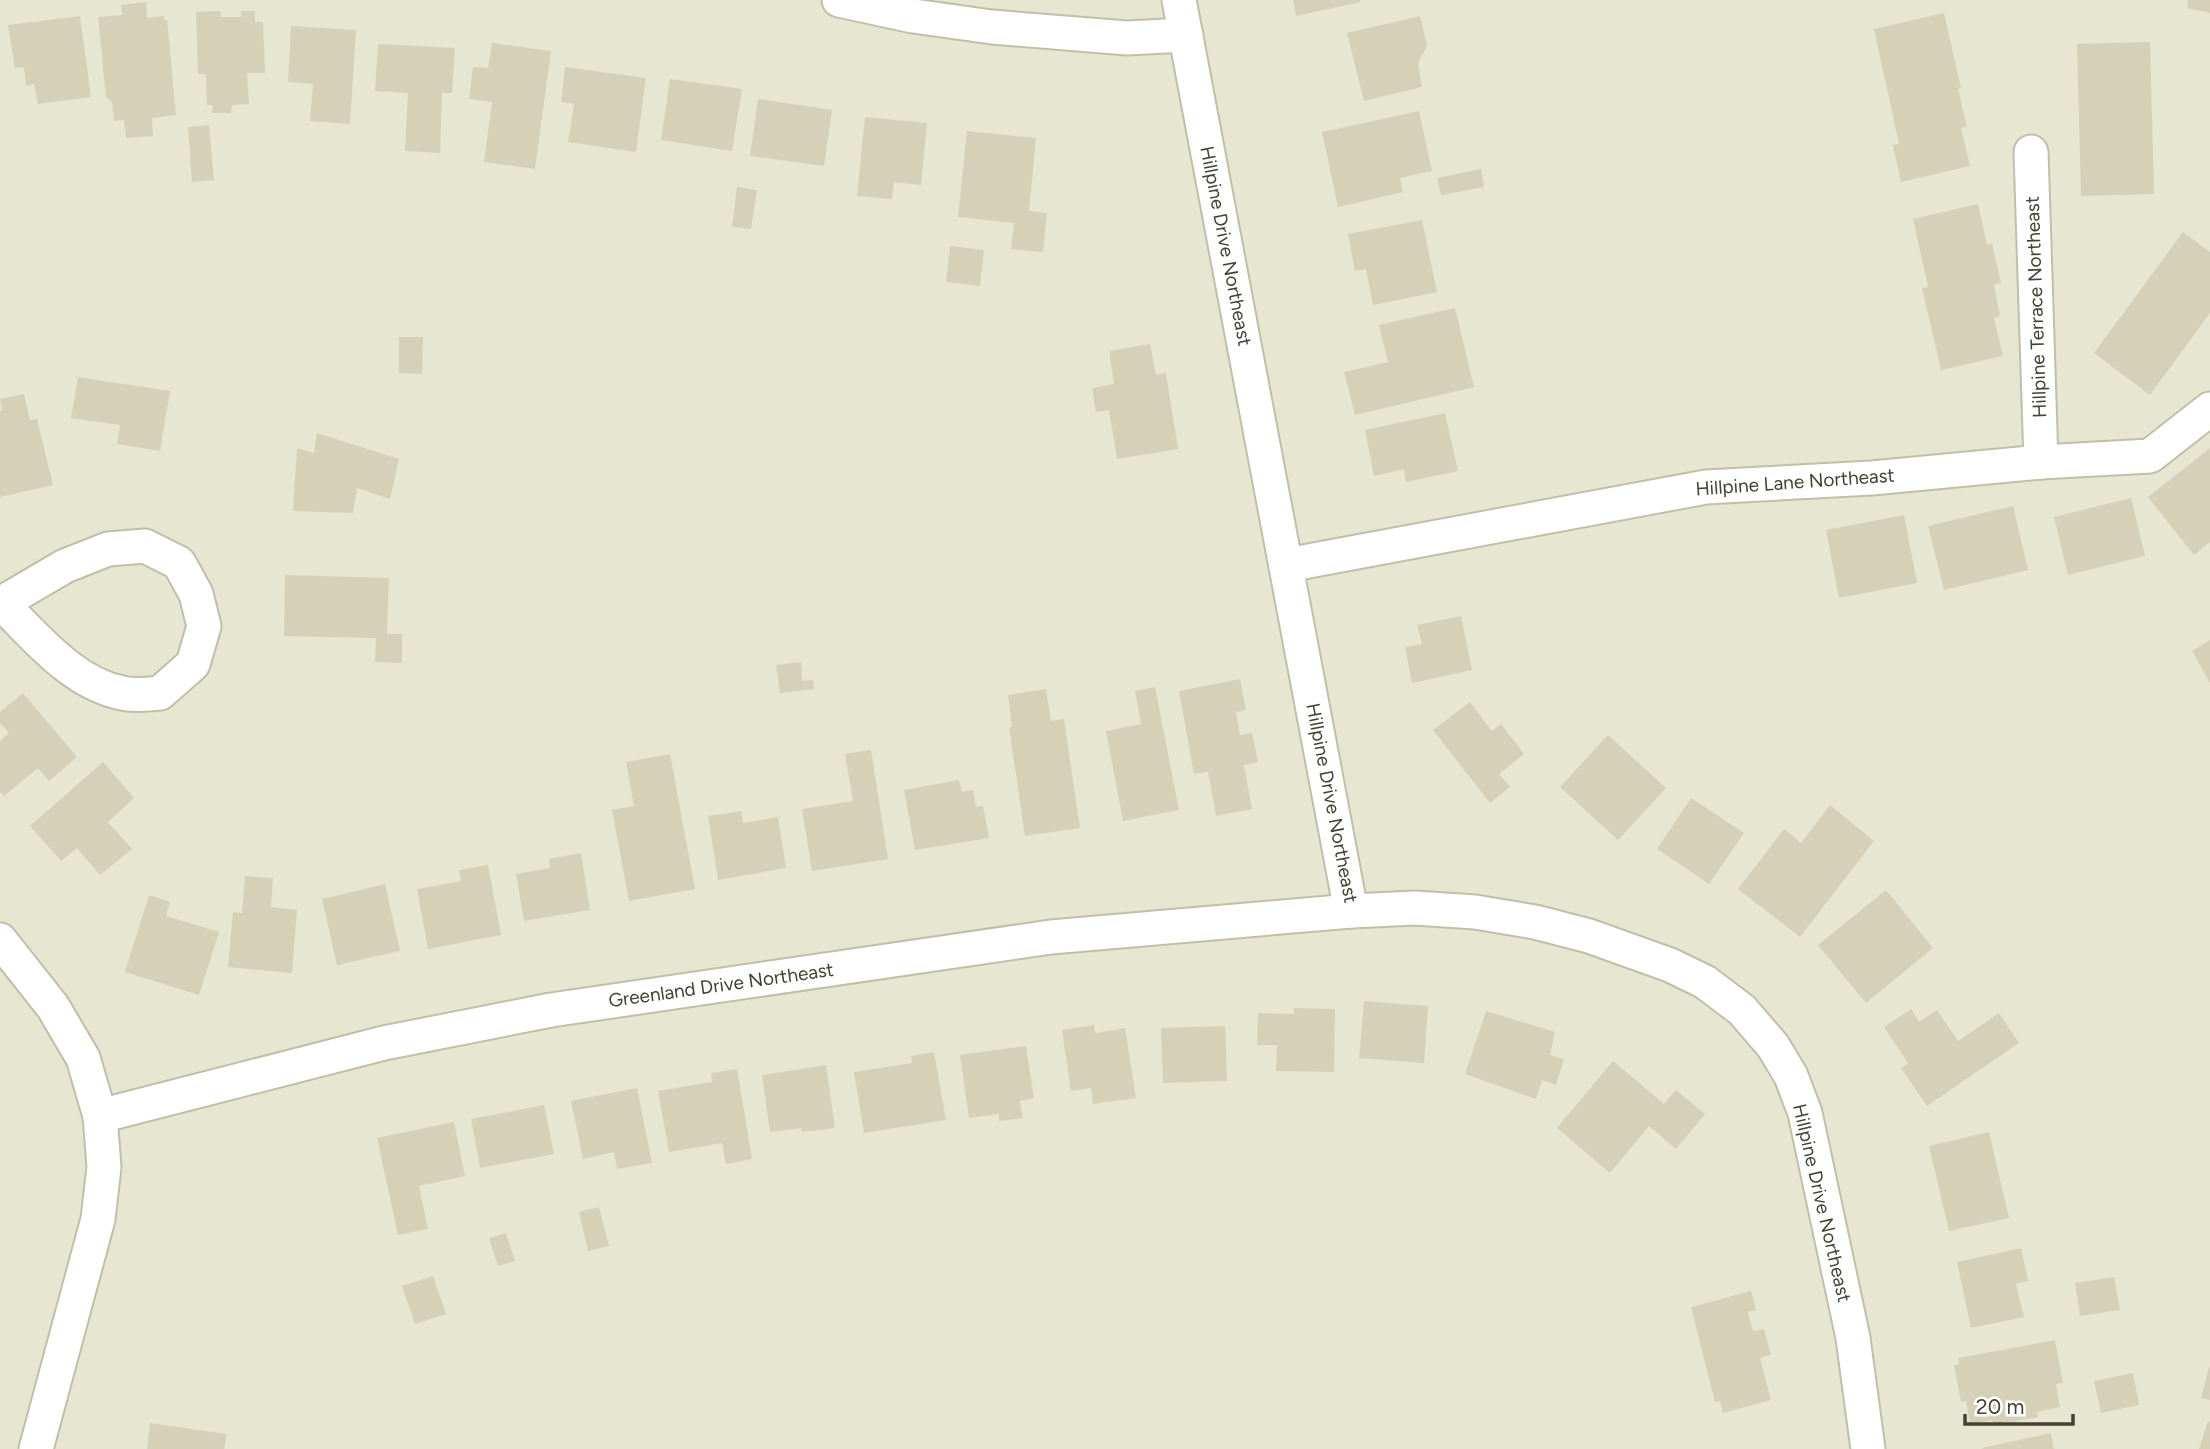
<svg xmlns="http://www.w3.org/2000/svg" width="2210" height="1449" font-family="Figtree,sans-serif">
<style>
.residential{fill:#e7e6d1}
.building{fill:#d5d1b8}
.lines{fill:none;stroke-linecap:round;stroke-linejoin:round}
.minor-casing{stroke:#c1bfa8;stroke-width:37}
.minor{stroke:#fff;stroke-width:33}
.labels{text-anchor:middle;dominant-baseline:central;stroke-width:5;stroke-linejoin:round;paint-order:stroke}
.street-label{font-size:19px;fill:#454233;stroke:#fff}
</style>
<rect width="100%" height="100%" fill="#f3f2e3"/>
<rect class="residential" x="0" y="0" width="2210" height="1449"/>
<g class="building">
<path d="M 1293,0 L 1360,0 L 1360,2 L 1296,16 Z"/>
<path d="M 2188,0 L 2210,0 L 2210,13 L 2187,8 Z"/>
<path d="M 146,2 L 147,18 L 164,16 L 164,20 L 167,20 L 176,115 L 152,118 L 153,136 L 126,138 L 124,120 L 114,121 L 112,102 L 106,97 L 98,17 L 122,15 L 121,5 Z"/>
<path d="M 220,11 L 221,17 L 241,17 L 241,11 L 255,11 L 255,22 L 263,22 L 265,73 L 247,73 L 249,104 L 232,105 L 231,113 L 212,113 L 213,105 L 207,105 L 206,74 L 198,74 L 196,12 Z"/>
<path d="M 1944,13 L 1961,88 L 1958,89 L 1967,127 L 1961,128 L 1970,166 L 1901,182 L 1893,145 L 1899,144 L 1874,29 Z"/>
<path d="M 80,16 L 91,97 L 38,104 L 34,84 L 26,86 L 24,67 L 15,68 L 8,25 Z"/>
<path d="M 1420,16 L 1427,46 L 1418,63 L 1422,87 L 1364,101 L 1347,33 Z"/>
<path d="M 291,26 L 356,30 L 350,124 L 310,121 L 313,84 L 288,82 Z"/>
<path d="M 2150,42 L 2154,194 L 2081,196 L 2077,44 Z"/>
<path d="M 492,43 L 551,51 L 535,169 L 484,162 L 492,102 L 469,99 L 473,67 L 488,68 Z"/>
<path d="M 378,44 L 455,48 L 452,93 L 442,93 L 440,153 L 405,151 L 408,93 L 375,91 Z"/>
<path d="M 565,67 L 646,78 L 636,152 L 568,142 L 574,104 L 561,102 Z"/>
<path d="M 670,79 L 742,89 L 732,151 L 661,140 Z"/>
<path d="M 758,99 L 832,110 L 824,166 L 750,156 Z"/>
<path d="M 1419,111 L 1432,171 L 1400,178 L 1403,192 L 1338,207 L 1322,132 Z"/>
<path d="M 865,117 L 927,123 L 921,185 L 894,182 L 892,199 L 857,196 Z"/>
<path d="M 209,125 L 214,180 L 192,182 L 188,127 Z"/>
<path d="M 967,131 L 1036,138 L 1029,211 L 1047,213 L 1043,252 L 1011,249 L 1014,223 L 958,217 Z"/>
<path d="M 1481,169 L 1484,187 L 1441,195 L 1437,178 Z"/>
<path d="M 737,187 L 757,190 L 751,229 L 732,227 Z"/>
<path d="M 1978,204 L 1987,245 L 1992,244 L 2001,283 L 1994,285 L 2000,316 L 1994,318 L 2003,356 L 1941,370 L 1922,288 L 1928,287 L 1913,219 Z"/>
<path d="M 1422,220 L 1437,292 L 1373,305 L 1366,269 L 1355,271 L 1348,234 Z"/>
<path d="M 2183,232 L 2210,252 L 2210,313 L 2150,395 L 2094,353 Z"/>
<path d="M 950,246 L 984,250 L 980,286 L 946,282 Z"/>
<path d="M 1455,308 L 1474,387 L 1355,415 L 1344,372 L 1388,362 L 1379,325 Z"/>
<path d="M 399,337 L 423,337 L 422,374 L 399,373 Z"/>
<path d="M 1150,344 L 1156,375 L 1166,373 L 1178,449 L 1117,459 L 1109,410 L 1096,412 L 1092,388 L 1114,384 L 1109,351 Z"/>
<path d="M 78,377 L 170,391 L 160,451 L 117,444 L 120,425 L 71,418 Z"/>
<path d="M 24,394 L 30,420 L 37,419 L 53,485 L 0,497 L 0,411 L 2,411 L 0,399 Z"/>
<path d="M 1445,413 L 1458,471 L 1406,482 L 1404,469 L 1374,476 L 1365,430 Z"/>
<path d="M 317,433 L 399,459 L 390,499 L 357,488 L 353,513 L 293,511 L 297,448 L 314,453 Z"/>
<path d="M 2210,448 L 2210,542 L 2194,555 L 2148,497 Z"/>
<path d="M 2131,498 L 2145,556 L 2068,575 L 2054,517 Z"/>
<path d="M 2013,506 L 2028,570 L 1944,590 L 1928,526 Z"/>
<path d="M 1904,515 L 1917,583 L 1839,598 L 1826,530 Z"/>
<path d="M 285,575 L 389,578 L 387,634 L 402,634 L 402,663 L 375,662 L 376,638 L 284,636 Z"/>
<path d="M 1461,616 L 1472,670 L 1412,683 L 1405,647 L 1422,644 L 1417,625 Z"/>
<path d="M 2210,640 L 2210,683 L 2192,651 Z"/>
<path d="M 801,662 L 802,681 L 813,680 L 814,689 L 780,693 L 776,665 Z"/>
<path d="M 1240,679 L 1246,710 L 1236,712 L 1240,735 L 1252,733 L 1258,762 L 1244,765 L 1252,809 L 1216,816 L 1208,772 L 1194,774 L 1179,691 Z"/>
<path d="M 1155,687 L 1179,810 L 1123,821 L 1106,731 L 1141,724 L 1135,691 Z"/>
<path d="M 1046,689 L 1051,721 L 1064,719 L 1080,828 L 1025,836 L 1009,727 L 1012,727 L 1008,695 Z"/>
<path d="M 23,693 L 77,757 L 49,781 L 38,768 L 4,796 L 0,792 L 0,741 L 9,733 L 0,723 L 0,712 Z"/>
<path d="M 1470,702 L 1492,731 L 1501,724 L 1524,754 L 1499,774 L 1510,787 L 1490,803 L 1433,730 Z"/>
<path d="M 1608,735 L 1666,788 L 1618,840 L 1560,787 Z"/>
<path d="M 871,750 L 888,859 L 812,871 L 802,809 L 853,801 L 845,754 Z"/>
<path d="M 670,754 L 695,889 L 629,901 L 612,810 L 634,806 L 626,762 Z"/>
<path d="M 103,762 L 134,798 L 108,822 L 132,849 L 100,875 L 77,848 L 61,861 L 30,826 Z"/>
<path d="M 959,780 L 962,792 L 973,790 L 976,807 L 983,806 L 989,838 L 915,850 L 904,790 Z"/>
<path d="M 1691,798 L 1744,833 L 1709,884 L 1657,849 Z"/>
<path d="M 1830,805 L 1874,841 L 1800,937 L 1738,889 L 1784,829 L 1801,843 Z"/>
<path d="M 741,811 L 743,823 L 778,817 L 786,868 L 718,880 L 708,816 Z"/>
<path d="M 581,853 L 590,910 L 524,921 L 516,874 L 550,868 L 549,859 Z"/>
<path d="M 488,865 L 501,935 L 428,949 L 417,889 L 461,881 L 459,870 Z"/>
<path d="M 245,876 L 273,878 L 271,907 L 297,910 L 292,973 L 228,967 L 233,912 L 242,913 Z"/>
<path d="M 385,884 L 400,951 L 337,965 L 322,899 Z"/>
<path d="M 1886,890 L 1933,948 L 1866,1003 L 1818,945 Z"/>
<path d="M 149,895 L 170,902 L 166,916 L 219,932 L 199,995 L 125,972 Z"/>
<path d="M 1364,1001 L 1428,1006 L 1424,1063 L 1359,1058 Z"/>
<path d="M 1294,1008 L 1335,1009 L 1334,1072 L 1276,1071 L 1277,1045 L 1257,1045 L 1258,1013 L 1294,1014 Z"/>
<path d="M 1911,1009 L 1919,1022 L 1937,1010 L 1958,1041 L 1999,1013 L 2019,1043 L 1927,1106 L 1901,1068 L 1908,1063 L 1884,1027 Z"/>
<path d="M 1486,1011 L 1555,1032 L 1550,1055 L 1564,1059 L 1556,1085 L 1542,1080 L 1536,1099 L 1465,1074 Z"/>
<path d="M 1094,1025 L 1095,1033 L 1125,1028 L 1136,1098 L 1093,1104 L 1091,1088 L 1071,1091 L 1062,1030 Z"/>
<path d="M 1225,1026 L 1227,1081 L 1163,1083 L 1161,1028 Z"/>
<path d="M 1026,1046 L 1034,1098 L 1020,1101 L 1023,1118 L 999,1121 L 999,1114 L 969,1118 L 960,1055 Z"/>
<path d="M 934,1052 L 946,1120 L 864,1133 L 854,1072 L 912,1063 L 911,1056 Z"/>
<path d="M 1613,1061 L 1664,1104 L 1676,1090 L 1705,1114 L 1676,1149 L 1649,1126 L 1610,1173 L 1557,1128 Z"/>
<path d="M 826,1065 L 835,1128 L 802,1132 L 801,1128 L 770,1132 L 762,1075 Z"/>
<path d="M 737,1069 L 752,1159 L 726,1164 L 722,1143 L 669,1152 L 658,1091 L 712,1082 L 711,1073 Z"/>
<path d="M 637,1088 L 652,1163 L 617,1169 L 614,1152 L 583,1159 L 571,1101 Z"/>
<path d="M 544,1105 L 554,1154 L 480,1168 L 471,1119 Z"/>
<path d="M 454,1122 L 465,1176 L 419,1186 L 428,1229 L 398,1235 L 377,1138 Z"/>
<path d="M 1989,1132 L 2009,1218 L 1949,1231 L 1929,1146 Z"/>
<path d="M 599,1207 L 609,1246 L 588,1251 L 579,1212 Z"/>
<path d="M 506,1233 L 515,1261 L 498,1266 L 489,1238 Z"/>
<path d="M 2021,1248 L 2028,1281 L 2016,1284 L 2024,1317 L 1971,1328 L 1957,1262 Z"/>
<path d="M 433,1276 L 446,1314 L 415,1324 L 402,1286 Z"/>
<path d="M 2114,1277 L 2120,1310 L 2080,1316 L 2075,1283 Z"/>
<path d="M 1751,1291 L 1756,1310 L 1748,1312 L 1753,1331 L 1764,1329 L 1771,1355 L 1760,1358 L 1771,1400 L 1723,1413 L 1720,1401 L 1715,1402 L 1691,1307 Z"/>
<path d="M 2055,1340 L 2063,1383 L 2056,1384 L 2060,1407 L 2037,1412 L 2038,1417 L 1993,1425 L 1992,1420 L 1970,1424 L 1966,1401 L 1961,1402 L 1954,1365 L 1959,1364 L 1958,1358 Z"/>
<path d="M 2209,1367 L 2210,1368 L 2210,1400 L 2201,1398 Z"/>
<path d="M 2133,1373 L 2139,1405 L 2101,1413 L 2094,1381 Z"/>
<path d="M 2208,1421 L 2210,1422 L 2210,1449 L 2199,1449 Z"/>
<path d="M 150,1423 L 227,1434 L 224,1449 L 147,1449 Z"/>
<path d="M 2051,1433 L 2054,1449 L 1983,1449 L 1982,1448 Z"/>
</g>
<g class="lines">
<defs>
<g id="minor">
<path d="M 839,0 L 913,16 L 992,27 L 1127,38 L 1186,35"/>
<path d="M 1179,0 L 1351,911"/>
<path d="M 2031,152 L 2041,462"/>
<path d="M 1287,565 L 1706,487 L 1872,478 L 2041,462 L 2150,456 L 2210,409"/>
<path d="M 0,604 L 65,566 L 108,549 L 145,546 L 179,563 L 196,594 L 204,626 L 193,664 L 160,693 C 148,694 134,696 122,693 C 72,683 36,637 1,603"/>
<path d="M 0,940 L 53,1007 L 83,1058 L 100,1116 L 104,1167 L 98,1219 L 36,1449"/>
<path d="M 100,1116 L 384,1043 L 551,1010 L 1051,937 L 1351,911 L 1415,908 L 1475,912 L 1535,922 L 1589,936 L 1670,965 L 1705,982 L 1742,1010 L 1773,1046 L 1791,1076 L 1805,1113 L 1853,1338 L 1868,1449"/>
</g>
</defs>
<use href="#minor" class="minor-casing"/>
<use href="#minor" class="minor"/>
</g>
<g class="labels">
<g class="street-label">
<text transform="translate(1226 246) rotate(79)">Hillpine Drive Northeast</text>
<text transform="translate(2036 307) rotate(-92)">Hillpine Terrace Northeast</text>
<text transform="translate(1795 482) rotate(-4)">Hillpine Lane Northeast</text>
<text transform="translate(1332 803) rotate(79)">Hillpine Drive Northeast</text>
<text transform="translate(721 985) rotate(-8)">Greenland Drive Northeast</text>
<text transform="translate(1822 1203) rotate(77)">Hillpine Drive Northeast</text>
</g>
</g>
<path d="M1965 1414v10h108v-10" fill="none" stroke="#454233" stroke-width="3.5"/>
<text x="1976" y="1414" font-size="21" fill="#454233" stroke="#ffffff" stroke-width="5" paint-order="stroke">20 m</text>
</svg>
